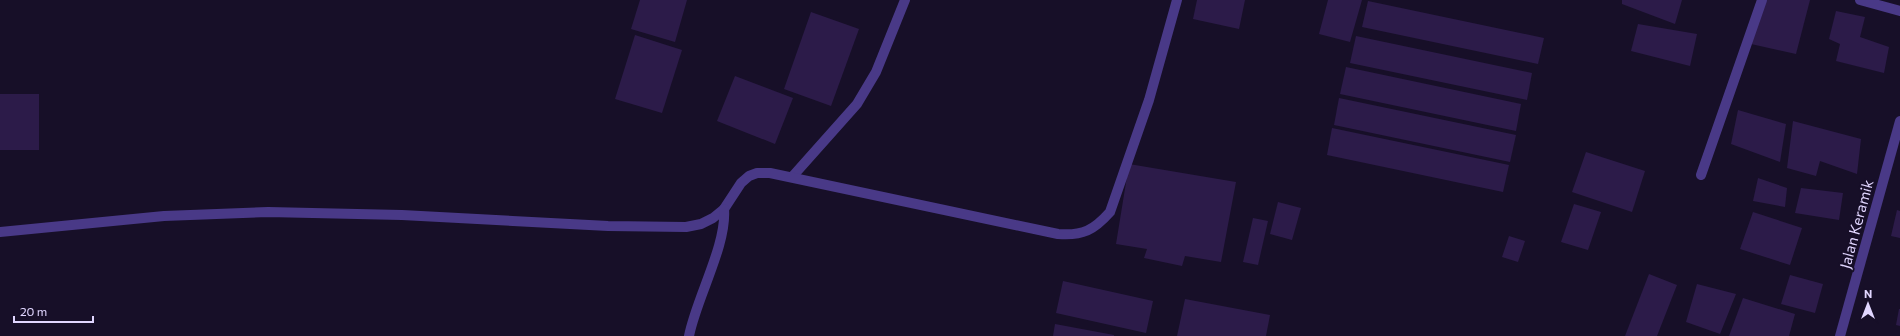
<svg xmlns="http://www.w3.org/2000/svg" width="1900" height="336" font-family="Commissioner,sans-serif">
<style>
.building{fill:#2c1b49}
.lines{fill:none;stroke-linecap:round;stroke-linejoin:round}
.minor{stroke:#493987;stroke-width:10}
.tertiary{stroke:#493987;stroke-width:10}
.labels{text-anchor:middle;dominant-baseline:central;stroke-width:4;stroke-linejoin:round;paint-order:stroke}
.street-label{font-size:15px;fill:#e1d6ff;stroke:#170f28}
</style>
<rect width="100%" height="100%" fill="#170f28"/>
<g class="building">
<path d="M 640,0 L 687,0 L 675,42 L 631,29 Z"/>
<path d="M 1197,0 L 1245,0 L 1239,29 L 1193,19 Z"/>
<path d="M 1328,0 L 1362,0 L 1350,42 L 1319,34 Z"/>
<path d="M 1622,0 L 1682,0 L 1675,24 L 1622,4 Z"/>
<path d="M 1763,0 L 1810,0 L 1796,54 L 1751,44 Z"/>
<path d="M 1368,1 L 1544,38 L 1538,64 L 1362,27 Z"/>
<path d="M 1836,11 L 1865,17 L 1860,37 L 1889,47 L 1884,73 L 1836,61 L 1840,44 L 1829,39 Z"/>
<path d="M 811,12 L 859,29 L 831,106 L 784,89 Z"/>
<path d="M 1638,24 L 1697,34 L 1690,66 L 1631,51 Z"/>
<path d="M 635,35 L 682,50 L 662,113 L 615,99 Z"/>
<path d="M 1356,36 L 1532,73 L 1527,100 L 1350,63 Z"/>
<path d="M 1346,67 L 1521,104 L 1516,131 L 1340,94 Z"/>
<path d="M 735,76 L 793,98 L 775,144 L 717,121 Z"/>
<rect x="0" y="94" width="39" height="56"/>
<path d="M 1339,98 L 1516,135 L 1510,162 L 1334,125 Z"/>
<path d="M 1738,110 L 1786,124 L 1780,162 L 1731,144 Z"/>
<path d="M 1793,121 L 1861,139 L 1857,174 L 1820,161 L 1816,176 L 1787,168 Z"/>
<path d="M 1332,128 L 1509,165 L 1503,192 L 1327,155 Z"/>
<path d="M 1586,152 L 1645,171 L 1632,212 L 1572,192 Z"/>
<path d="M 1129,164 L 1236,182 L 1221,262 L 1185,256 L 1182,266 L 1144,258 L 1147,249 L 1116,244 Z"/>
<path d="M 1758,178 L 1787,188 L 1785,207 L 1753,201 Z"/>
<path d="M 1801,188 L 1843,193 L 1839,220 L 1795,213 Z"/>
<path d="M 1278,202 L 1301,208 L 1292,240 L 1270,234 Z"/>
<path d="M 1574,204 L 1601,212 L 1588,250 L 1561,242 Z"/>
<path d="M 1897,210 L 1900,211 L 1900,238 L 1891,236 Z"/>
<path d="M 1753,212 L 1802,228 L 1790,265 L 1740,249 Z"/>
<path d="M 1253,218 L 1268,221 L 1258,265 L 1243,262 Z"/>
<path d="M 1509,236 L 1525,241 L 1518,262 L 1502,257 Z"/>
<path d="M 1649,274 L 1677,285 L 1657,336 L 1625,336 Z"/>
<path d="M 1790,275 L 1823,284 L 1815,313 L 1781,304 Z"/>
<path d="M 1063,281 L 1153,301 L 1146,333 L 1056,313 Z"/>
<path d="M 1697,284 L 1736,294 L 1720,334 L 1686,322 Z"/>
<path d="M 1743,298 L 1795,314 L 1789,336 L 1729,336 Z"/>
<path d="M 1185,299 L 1270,315 L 1266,336 L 1177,336 Z"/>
<path d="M 1899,309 L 1900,309 L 1900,326 L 1896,325 Z"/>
<path d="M 1055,324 L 1114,335 L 1114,336 L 1053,336 Z"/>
</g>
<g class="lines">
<g class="minor">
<path d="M 1860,0 L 1900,11"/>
<path d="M 1701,175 L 1762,0"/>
<path d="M 792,177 L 857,104 L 876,72 L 905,0"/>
<path d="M 0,232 L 164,216 L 268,212 L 402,215 L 608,226 L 686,227 L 701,224 L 713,218 L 724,209 L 741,183 L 749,176 L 757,173 L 770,173 L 1058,234 C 1083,236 1094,230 1110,212 L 1149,100 L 1177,0"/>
<path d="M 689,336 C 696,299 727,245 724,209"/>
</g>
<path class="tertiary" d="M 1840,336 L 1900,121"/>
</g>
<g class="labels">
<g class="street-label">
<text transform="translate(1856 224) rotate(-75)">Jalan Keramik</text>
</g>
</g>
<g transform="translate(1868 304)" stroke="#170f28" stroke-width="3" paint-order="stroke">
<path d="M0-3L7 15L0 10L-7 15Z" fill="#e1d6ff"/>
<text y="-6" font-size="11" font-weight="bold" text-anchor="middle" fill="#e1d6ff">N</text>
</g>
<path d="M14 316v6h79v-6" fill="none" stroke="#e1d6ff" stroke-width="2"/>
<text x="20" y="316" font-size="12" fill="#e1d6ff" stroke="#170f28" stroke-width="3" paint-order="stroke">20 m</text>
</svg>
